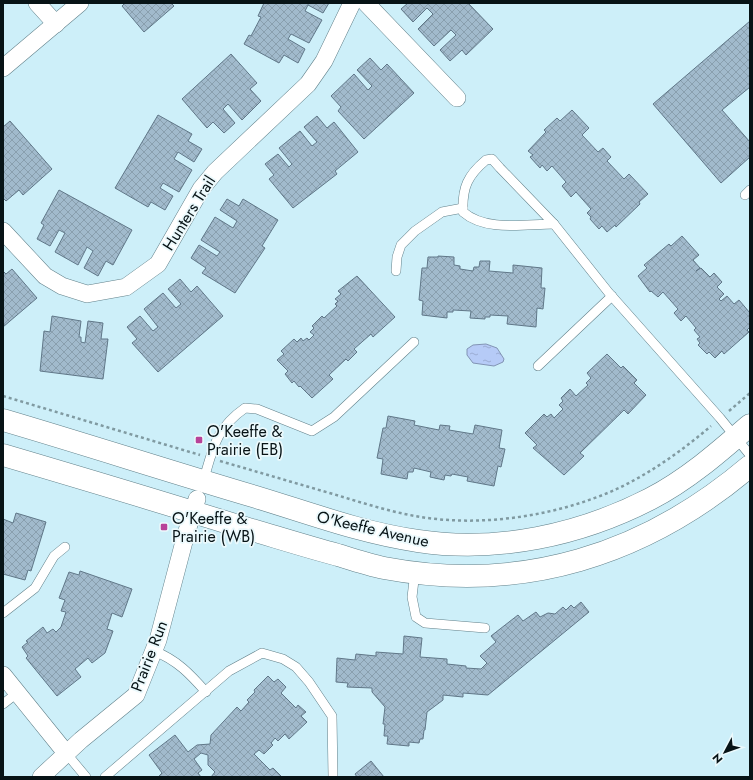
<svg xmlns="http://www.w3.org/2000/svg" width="753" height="780" font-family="Jost,sans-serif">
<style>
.water{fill:url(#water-ripples);stroke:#8294b4}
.building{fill:url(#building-cross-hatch);stroke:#607788}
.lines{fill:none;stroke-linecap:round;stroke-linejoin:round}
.service-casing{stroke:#62818a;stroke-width:10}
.minor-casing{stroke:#62818a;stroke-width:18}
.tertiary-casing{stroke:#62818a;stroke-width:23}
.path{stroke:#809aa1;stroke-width:2.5;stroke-dasharray:3 3;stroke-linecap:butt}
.service{stroke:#fff;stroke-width:9}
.minor{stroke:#fff;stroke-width:17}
.tertiary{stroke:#fff;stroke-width:22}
.poi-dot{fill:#b84299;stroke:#ebf9fc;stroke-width:1.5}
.labels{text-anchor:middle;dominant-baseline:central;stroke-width:3.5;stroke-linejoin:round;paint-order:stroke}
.street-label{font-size:16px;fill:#071316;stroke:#ebf9fc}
.poi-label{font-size:16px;fill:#071316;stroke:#ebf9fc;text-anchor:start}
</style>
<defs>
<pattern id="water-ripples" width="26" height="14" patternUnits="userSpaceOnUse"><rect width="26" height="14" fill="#b6cbf7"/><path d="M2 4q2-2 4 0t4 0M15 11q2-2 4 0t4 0" fill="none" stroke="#9badd3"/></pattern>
<pattern id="building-cross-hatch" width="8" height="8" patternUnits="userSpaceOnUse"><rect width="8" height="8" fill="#a1bacc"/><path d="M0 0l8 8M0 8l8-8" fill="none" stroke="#899fae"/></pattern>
</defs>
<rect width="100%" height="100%" fill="#cdeff9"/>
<path class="water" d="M 486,344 L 497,348 L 504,359 L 503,362 L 494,366 L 473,363 L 467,355 L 467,349 L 473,345 Z"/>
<g class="building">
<path d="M 125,3 L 171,3 L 174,6 L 144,32 L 122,6 Z"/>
<path d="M 264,3 L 329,3 L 323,13 L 308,5 L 305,11 L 322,20 L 309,43 L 291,34 L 288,39 L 305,49 L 298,63 L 284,55 L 279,63 L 244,44 L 249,35 L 251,36 L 261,17 L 258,16 Z"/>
<path d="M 408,3 L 468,3 L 493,29 L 466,55 L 462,50 L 450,61 L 440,50 L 456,35 L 451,30 L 434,46 L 418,29 L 433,14 L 427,8 L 413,22 L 401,9 Z"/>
<path d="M 750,21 L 750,87 L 722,110 L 750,142 L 750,157 L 721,183 L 653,104 Z"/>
<path d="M 231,54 L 257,83 L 250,89 L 261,101 L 242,120 L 228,104 L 223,109 L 235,123 L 224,133 L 213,122 L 207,128 L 182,99 Z"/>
<path d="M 370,58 L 381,70 L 387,64 L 414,93 L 364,139 L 338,111 L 341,107 L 331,96 L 354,74 L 368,90 L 372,86 L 357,70 Z"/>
<path d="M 572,110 L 589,128 L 582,135 L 598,152 L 603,148 L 611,157 L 607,161 L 624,179 L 629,174 L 648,194 L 639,202 L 640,204 L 616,227 L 615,225 L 607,232 L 602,226 L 599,229 L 590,219 L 591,217 L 587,213 L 591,209 L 576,192 L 571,197 L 562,186 L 566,182 L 552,166 L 547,171 L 542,165 L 540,168 L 530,157 L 533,155 L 528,151 L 546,132 L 544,130 L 557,118 L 560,121 Z"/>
<path d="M 158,115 L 192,134 L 188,141 L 202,149 L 194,162 L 178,152 L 174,159 L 192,170 L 179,192 L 163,183 L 160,188 L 173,196 L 165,210 L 151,202 L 148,207 L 115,188 Z"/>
<path d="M 317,116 L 327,128 L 334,122 L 358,152 L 335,171 L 337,174 L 293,208 L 269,179 L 274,175 L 265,164 L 278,154 L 289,167 L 292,164 L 279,148 L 300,131 L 312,146 L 317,142 L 304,127 Z"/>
<path d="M 10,121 L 52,169 L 23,195 L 19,190 L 6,201 L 3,198 L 3,127 Z"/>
<path d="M 59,190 L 132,230 L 113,265 L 106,261 L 98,276 L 84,268 L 93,251 L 87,247 L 78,265 L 55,252 L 65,233 L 59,230 L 50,246 L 37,239 L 44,225 L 41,223 Z"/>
<path d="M 227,199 L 239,206 L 243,199 L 278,220 L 262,246 L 265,248 L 235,293 L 202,273 L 206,268 L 191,258 L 199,245 L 217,256 L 220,252 L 201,240 L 215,217 L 233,228 L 237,221 L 220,210 Z"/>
<path d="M 682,236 L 699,255 L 693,260 L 700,268 L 696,271 L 701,268 L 710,277 L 714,273 L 722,282 L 717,287 L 724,294 L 719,299 L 721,301 L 727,296 L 734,304 L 739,300 L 750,313 L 750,327 L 747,330 L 749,332 L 724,354 L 722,351 L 715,358 L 709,352 L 707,354 L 698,345 L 700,343 L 697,339 L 700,337 L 694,330 L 696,328 L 686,316 L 681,321 L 674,313 L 678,309 L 663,292 L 658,297 L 651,291 L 650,292 L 638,276 L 647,268 L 644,265 L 669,244 L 671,246 Z"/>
<path d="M 438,256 L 454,257 L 454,265 L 460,266 L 460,269 L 473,271 L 474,267 L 479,267 L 480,261 L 490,261 L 489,271 L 513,273 L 513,265 L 542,268 L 541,288 L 545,288 L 543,309 L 537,308 L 536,327 L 507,324 L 508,316 L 490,315 L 490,317 L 485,317 L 485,319 L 470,318 L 471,311 L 453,310 L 453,312 L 447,312 L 447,318 L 422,315 L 423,301 L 419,300 L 422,268 L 427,268 L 428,257 L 438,257 Z"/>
<path d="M 12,269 L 37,298 L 3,327 L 3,271 L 6,274 Z"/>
<path d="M 357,276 L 395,317 L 373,337 L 371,334 L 354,349 L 357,352 L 348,361 L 346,359 L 329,375 L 333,379 L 312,398 L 300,386 L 299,387 L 294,381 L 292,383 L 285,374 L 288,371 L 277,360 L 284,354 L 281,351 L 294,339 L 297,342 L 301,338 L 303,341 L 307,338 L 309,340 L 314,335 L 310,332 L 314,328 L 312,326 L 322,316 L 324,318 L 337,306 L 335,304 L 338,301 L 335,299 L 341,294 L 338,291 Z"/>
<path d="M 180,279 L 191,292 L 197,286 L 223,316 L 158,372 L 132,343 L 137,339 L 127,327 L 140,316 L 153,331 L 158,327 L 144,309 L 163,293 L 176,308 L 181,304 L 168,289 Z"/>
<path d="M 52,316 L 81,321 L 79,337 L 81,337 L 81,342 L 85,343 L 88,321 L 103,323 L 101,339 L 108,339 L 103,379 L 40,371 L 44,331 L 50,332 Z"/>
<path d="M 607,354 L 621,368 L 623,366 L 637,380 L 634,383 L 646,395 L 628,414 L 624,410 L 580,453 L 584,456 L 564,475 L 533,448 L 537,445 L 525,433 L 544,414 L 547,417 L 551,414 L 554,418 L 563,409 L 559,405 L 563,401 L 561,398 L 570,389 L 576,396 L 588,385 L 586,383 L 591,378 L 587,373 Z"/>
<path d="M 388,416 L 415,421 L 414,425 L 439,430 L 440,425 L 450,426 L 449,430 L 473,434 L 475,425 L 502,430 L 499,448 L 505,449 L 501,467 L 498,466 L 494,486 L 467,481 L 468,477 L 452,474 L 451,476 L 445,475 L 444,480 L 430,477 L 431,472 L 414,468 L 413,472 L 408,472 L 407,479 L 381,474 L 383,459 L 377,458 L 383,428 L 386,428 Z"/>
<path d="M 16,513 L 46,522 L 31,571 L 28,570 L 25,580 L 3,574 L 3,519 L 13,523 Z"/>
<path d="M 80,571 L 132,589 L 122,617 L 112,613 L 107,629 L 113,631 L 105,653 L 92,663 L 88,658 L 75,669 L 81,677 L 57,696 L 26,658 L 28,656 L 22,647 L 28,642 L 26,641 L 43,627 L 47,633 L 53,629 L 56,632 L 61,627 L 66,612 L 61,611 L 65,600 L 59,598 L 69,572 L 79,575 Z"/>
<path d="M 581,602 L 589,612 L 488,695 L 463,693 L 463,697 L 443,695 L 443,700 L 427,712 L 425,730 L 424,730 L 423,739 L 420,739 L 419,743 L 409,742 L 409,746 L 387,744 L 388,736 L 384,736 L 385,724 L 383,724 L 385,707 L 372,692 L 372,688 L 347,687 L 348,683 L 336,682 L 337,658 L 355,660 L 356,654 L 376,656 L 376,652 L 403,654 L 404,636 L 422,638 L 420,657 L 447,659 L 447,664 L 466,666 L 466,668 L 481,669 L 487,663 L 480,656 L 496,642 L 491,636 L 518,615 L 523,621 L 536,612 L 540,617 L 548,613 L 555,614 L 563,607 L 566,610 L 571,605 L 574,608 Z"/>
<path d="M 268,676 L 274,682 L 278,679 L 286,687 L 281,693 L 296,708 L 298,705 L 306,712 L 301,716 L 307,722 L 289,739 L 285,734 L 278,741 L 275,738 L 271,743 L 273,745 L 264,754 L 259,750 L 254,754 L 270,770 L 273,768 L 282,777 L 211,777 L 215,772 L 208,765 L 208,755 L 201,753 L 194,759 L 202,770 L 198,773 L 201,777 L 158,777 L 162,773 L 149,755 L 175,735 L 188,752 L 197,745 L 210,744 L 211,735 L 237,707 L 241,711 L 249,702 L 247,700 L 255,692 L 254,690 Z"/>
<path d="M 371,761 L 384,777 L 357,777 L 355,774 Z"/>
</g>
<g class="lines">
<defs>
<g id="service">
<path d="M 492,159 L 500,168 L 554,224 C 525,224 486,232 463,212 C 462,187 468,175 486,160 Z"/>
<path d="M 745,195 L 750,190"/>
<path d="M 554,224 L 609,293 L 720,418 L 750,455"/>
<path d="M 396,271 L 397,257 L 401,245 L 415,231 L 442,212 L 463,208"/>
<path d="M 538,366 L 612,296"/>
<path d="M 203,482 C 213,449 215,429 245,408 L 257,409 L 312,431 L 334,417 L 414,342"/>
<path d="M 415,572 L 412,597 L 416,617 L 425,623 L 485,628"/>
<path d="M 3,613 L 35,588 L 54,556 L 65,547"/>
<path d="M 154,651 C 177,660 190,674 206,692"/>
<path d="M 3,704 L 17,693"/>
<path d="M 66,753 L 86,777"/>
<path d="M 105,777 L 229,671 L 262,653 L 283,659 L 296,667 L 309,682 L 332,716 L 333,777"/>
</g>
<g id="minor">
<path d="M 37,3 L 56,24"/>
<path d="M 366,3 L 457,98"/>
<path d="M 3,68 L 80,3"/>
<path d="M 3,231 L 45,276 L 62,286 L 87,294 L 126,287 L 158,264 L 201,189 L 215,172 L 308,84 L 324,61 L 352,3"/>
<path d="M 3,675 L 66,753"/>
<path d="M 41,777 L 81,740 L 136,695 L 158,640 L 186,534 L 197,499"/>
</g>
<g id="tertiary">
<path d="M 3,420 C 88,445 171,472 256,497 C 309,513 362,533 418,541 C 497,553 580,535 650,499 C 687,480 719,452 750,425"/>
<path d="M 3,455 C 81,478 158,501 235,525 C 270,535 304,546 338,555 C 354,560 369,565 384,568 C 522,594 645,555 750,466"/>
</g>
</defs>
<use href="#service" class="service-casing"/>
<use href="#minor" class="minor-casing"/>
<use href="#tertiary" class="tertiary-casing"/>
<g class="path">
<path d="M 3,396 L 200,455"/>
<path d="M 729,411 L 750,393"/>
<path d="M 220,461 C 258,472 295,483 333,494 C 360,502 387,511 415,516 C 481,528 558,516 619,488 C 652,472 683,450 711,426"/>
</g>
<use href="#service" class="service"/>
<use href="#minor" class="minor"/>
<use href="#tertiary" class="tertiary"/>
</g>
<g class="poi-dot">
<rect x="195" y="436" width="8" height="8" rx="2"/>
<rect x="160" y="523" width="8" height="8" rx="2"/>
</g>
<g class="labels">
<g class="street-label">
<text transform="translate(189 213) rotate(-58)">Hunters Trail</text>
<text transform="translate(373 529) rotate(13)">O'Keeffe Avenue</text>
<text transform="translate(149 656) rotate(-69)">Prairie Run</text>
</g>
<g class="poi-label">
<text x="207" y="431">O'Keeffe &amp;<tspan x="207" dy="18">Prairie (EB)</tspan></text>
<text x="172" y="518">O'Keeffe &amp;<tspan x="172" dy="18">Prairie (WB)</tspan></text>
</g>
</g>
<rect width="753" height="780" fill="none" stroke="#071316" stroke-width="8"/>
<g transform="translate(725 752) rotate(229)" stroke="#ebf9fc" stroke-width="3" paint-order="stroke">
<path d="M0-3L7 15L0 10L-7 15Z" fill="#071316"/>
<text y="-6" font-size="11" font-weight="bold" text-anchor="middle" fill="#071316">N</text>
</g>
</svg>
